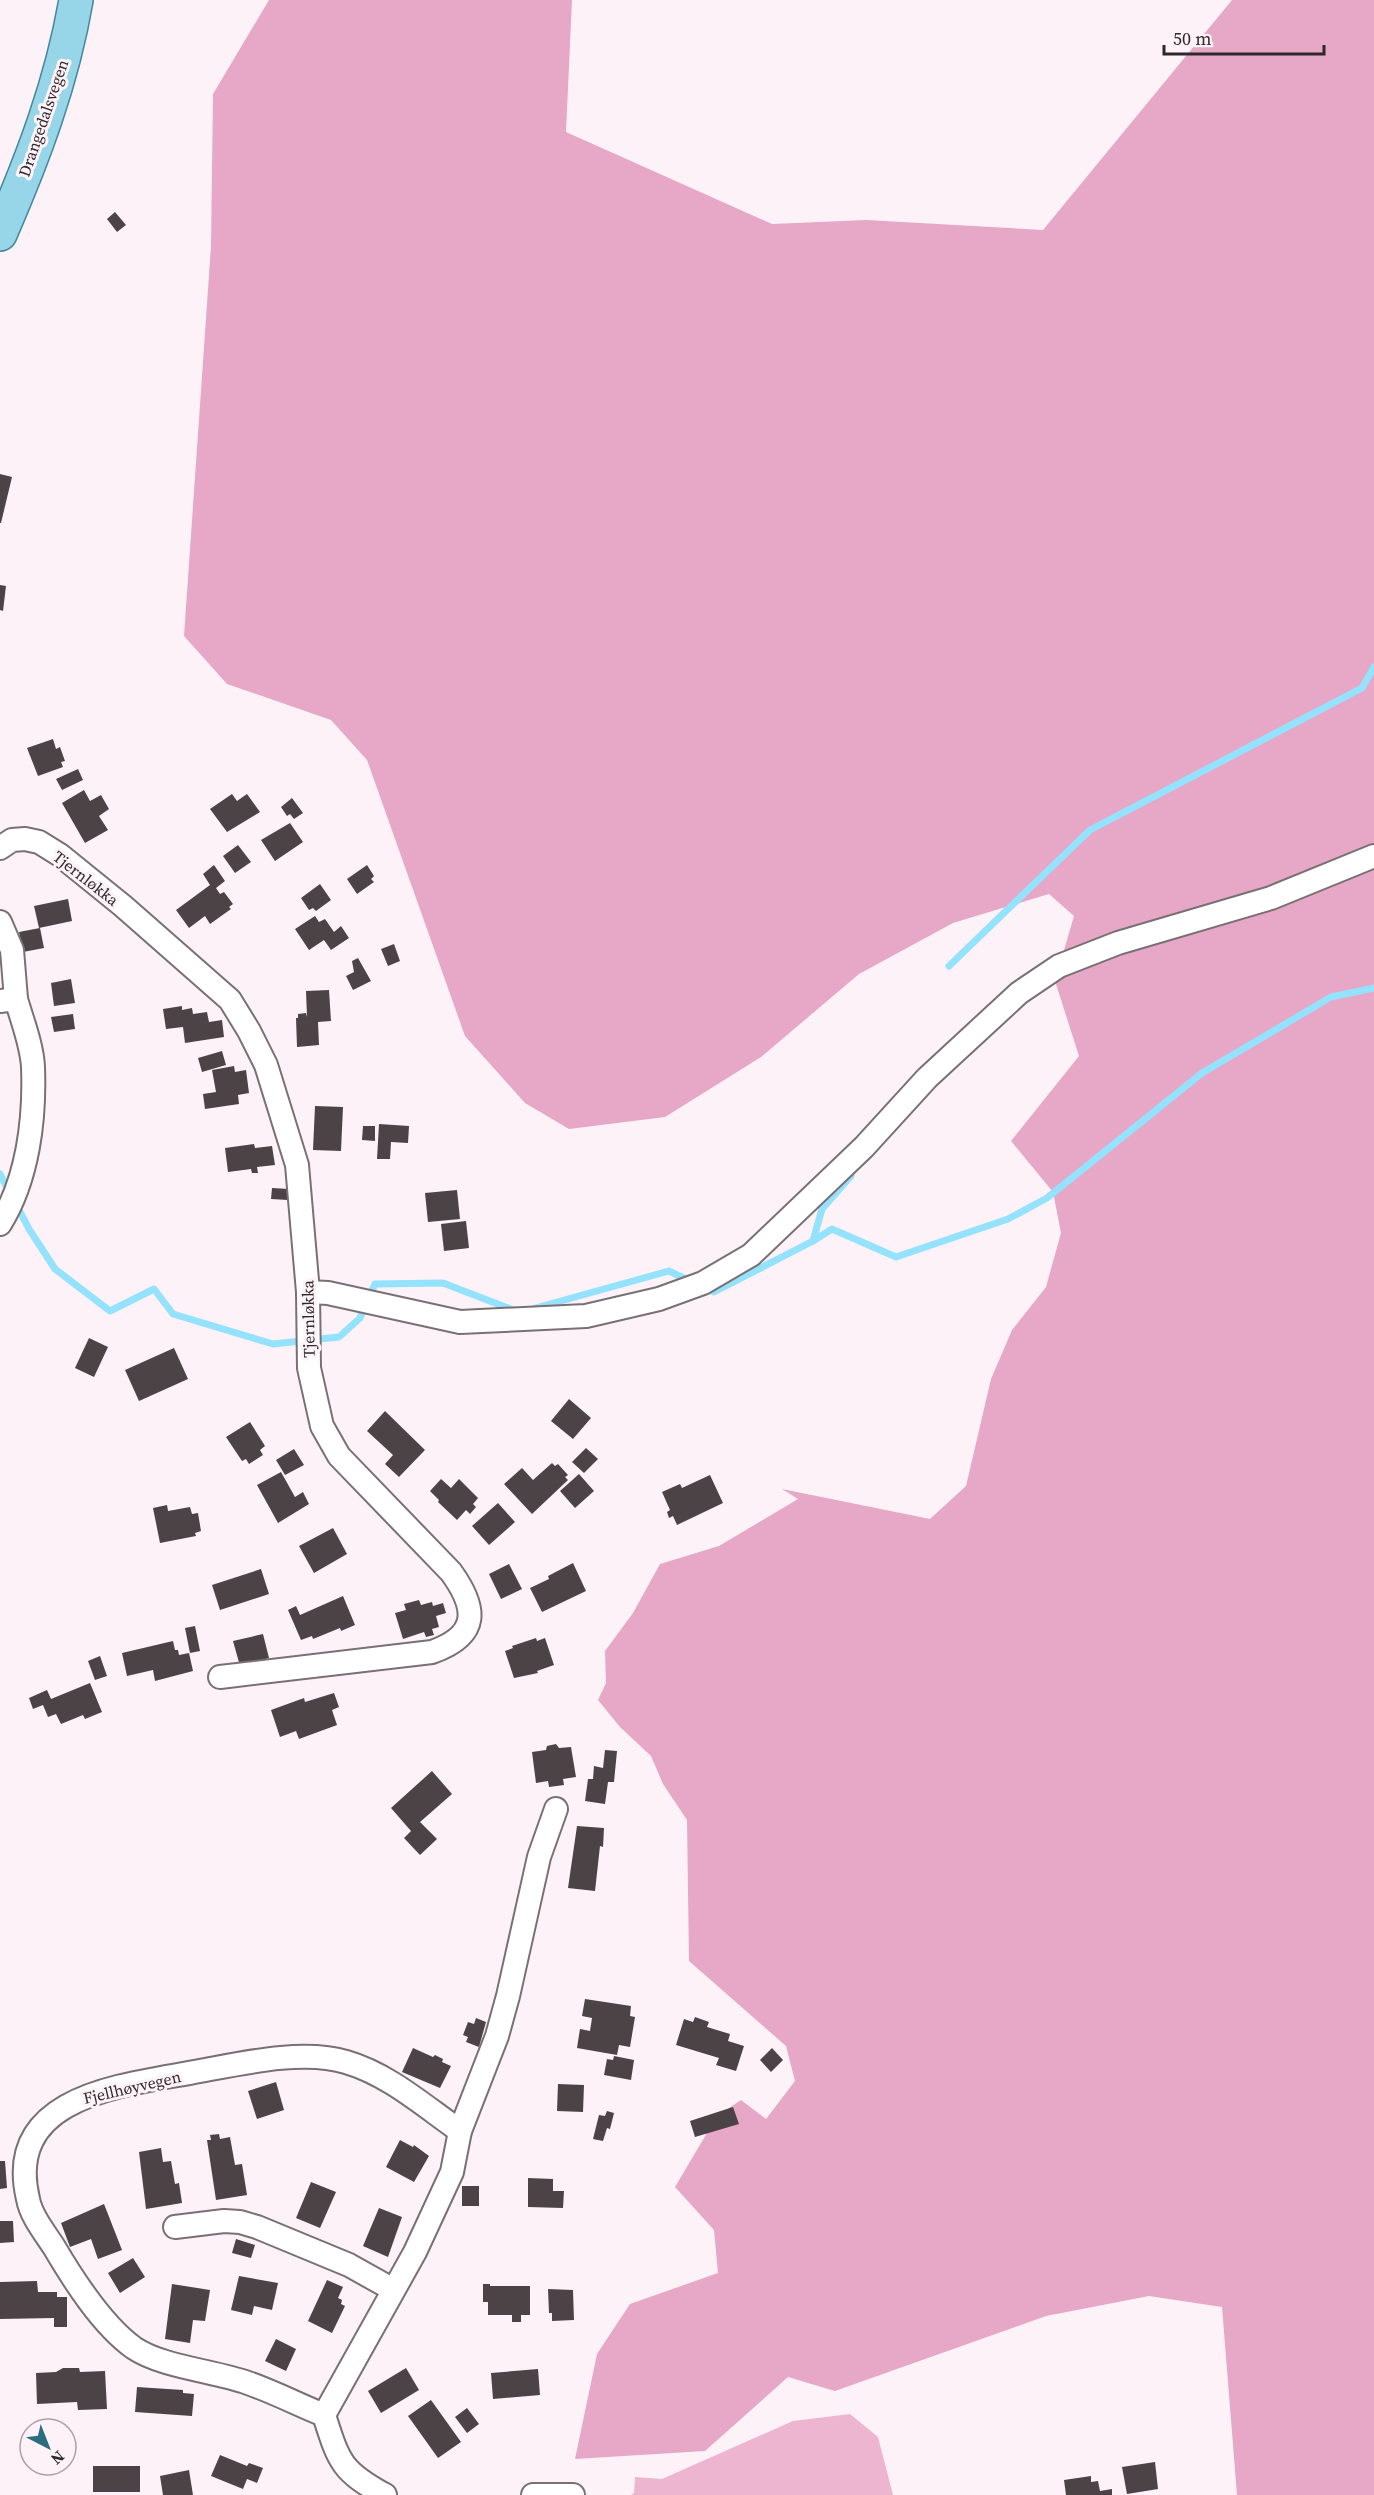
<svg xmlns="http://www.w3.org/2000/svg" width="1374" height="2495" font-family="'Source Serif 4',serif">
<style>
.green{fill:#eeb5d0}
.forest{fill:#e7a7c6}
.lines{fill:none;stroke-linecap:round;stroke-linejoin:round}
.stream{stroke:#95e2fd;stroke-width:7}
.building{fill:#4c4347}
.minor-casing{stroke:#797074;stroke-width:26}
.primary-casing{stroke:#44879c;stroke-width:36}
.minor{stroke:#fff;stroke-width:22}
.primary{stroke:#97d5e9;stroke-width:33}
.labels{text-anchor:middle;dominant-baseline:central;stroke-width:6;stroke-linejoin:round;paint-order:stroke}
.street-label{font-size:16px;fill:#2d292a;stroke:#fdf2f7}
</style>
<rect width="100%" height="100%" fill="#fdf2f7"/>
<path class="green" d="M 850,2414 L 878,2437 L 893,2495 L 631,2495 L 634,2493 L 635,2477 L 662,2479 L 793,2421 Z"/>
<path class="forest" d="M 269,0 L 572,0 L 566,132 L 772,224 L 866,220 L 1043,230 L 1232,0 L 1374,0 L 1374,2495 L 1237,2495 L 1222,2307 L 1149,2296 L 1046,2316 L 835,2391 L 788,2377 L 705,2451 L 575,2459 L 597,2354 L 630,2304 L 718,2273 L 714,2230 L 675,2187 L 717,2116 L 741,2100 L 766,2119 L 795,2081 L 786,2046 L 689,1961 L 687,1820 L 663,1784 L 651,1756 L 620,1727 L 598,1700 L 606,1683 L 605,1651 L 633,1613 L 660,1564 L 719,1546 L 798,1499 L 782,1489 L 930,1519 L 966,1486 L 991,1379 L 1012,1330 L 1046,1287 L 1061,1233 L 1053,1192 L 1011,1141 L 1079,1056 L 1055,981 L 1074,916 L 1049,894 L 953,923 L 859,974 L 761,1057 L 665,1117 L 569,1129 L 525,1103 L 465,1036 L 367,760 L 331,720 L 227,684 L 184,636 L 211,246 L 213,94 Z"/>
<g class="lines">
<g class="stream">
<path d="M 949,966 L 1090,830 L 1362,688 L 1374,667"/>
<path d="M 0,1174 L 9,1192"/>
<path d="M 16,1204 L 29,1229 L 55,1269 L 110,1311 L 154,1289 L 173,1314 L 273,1344 L 339,1337 L 360,1318 L 375,1284 L 443,1283 L 516,1311"/>
<path d="M 813,1241 L 822,1209 L 851,1176"/>
<path d="M 703,1287 L 714,1292 L 813,1241 L 832,1229 L 896,1257 L 1008,1219 L 1047,1198 L 1202,1073 L 1331,997 L 1374,988"/>
<path d="M 532,1309 L 669,1271 L 690,1281"/>
</g>
</g>
<g class="building">
<path d="M 115,212 L 126,225 L 117,232 L 107,219 Z"/>
<path d="M 0,474 L 12,477 L 1,523 L 0,523 Z"/>
<path d="M 0,585 L 6,586 L 3,611 L 0,610 Z"/>
<path d="M 53,739 L 56,749 L 60,747 L 65,761 L 61,762 L 63,767 L 38,776 L 27,748 Z"/>
<path d="M 78,769 L 83,780 L 62,790 L 56,779 Z"/>
<path d="M 84,790 L 90,801 L 101,795 L 109,809 L 99,816 L 108,830 L 85,843 L 62,803 Z"/>
<path d="M 232,794 L 237,801 L 247,794 L 260,812 L 227,832 L 210,809 Z"/>
<path d="M 292,798 L 303,813 L 294,819 L 290,814 L 287,816 L 281,807 Z"/>
<path d="M 290,823 L 303,842 L 275,861 L 261,840 Z"/>
<path d="M 238,845 L 251,862 L 235,873 L 223,856 Z"/>
<path d="M 214,865 L 225,881 L 216,888 L 220,894 L 224,892 L 233,904 L 229,907 L 231,909 L 210,924 L 205,916 L 189,928 L 176,910 L 210,885 L 203,874 Z"/>
<path d="M 367,865 L 374,876 L 371,879 L 374,882 L 357,894 L 347,879 Z"/>
<path d="M 320,884 L 331,900 L 316,911 L 313,908 L 309,910 L 301,898 Z"/>
<path d="M 68,899 L 72,921 L 39,928 L 34,906 Z"/>
<path d="M 315,916 L 319,922 L 325,919 L 334,932 L 341,926 L 349,938 L 331,950 L 324,940 L 309,950 L 295,929 Z"/>
<path d="M 40,928 L 44,948 L 23,952 L 19,932 Z"/>
<path d="M 394,944 L 400,961 L 388,966 L 381,949 Z"/>
<path d="M 358,958 L 371,981 L 353,990 L 346,976 L 354,972 L 352,961 Z"/>
<path d="M 71,979 L 75,1003 L 54,1006 L 51,983 Z"/>
<path d="M 329,990 L 331,1021 L 318,1022 L 319,1045 L 297,1047 L 296,1018 L 298,1018 L 298,1014 L 306,1013 L 307,1017 L 306,991 Z"/>
<path d="M 182,1006 L 182,1010 L 192,1008 L 193,1014 L 207,1012 L 209,1022 L 222,1020 L 224,1037 L 185,1043 L 183,1027 L 166,1029 L 163,1009 Z"/>
<path d="M 73,1014 L 75,1029 L 54,1032 L 51,1017 Z"/>
<path d="M 222,1051 L 226,1065 L 202,1072 L 198,1058 Z"/>
<path d="M 234,1066 L 235,1072 L 246,1070 L 249,1093 L 238,1095 L 239,1104 L 205,1109 L 203,1094 L 216,1092 L 212,1070 Z"/>
<path d="M 315,1106 L 343,1107 L 341,1151 L 313,1150 Z"/>
<path d="M 379,1124 L 409,1126 L 408,1143 L 391,1142 L 390,1159 L 377,1159 Z"/>
<path d="M 363,1126 L 375,1126 L 375,1141 L 362,1140 Z"/>
<path d="M 254,1144 L 255,1148 L 272,1146 L 275,1165 L 257,1167 L 258,1173 L 252,1173 L 251,1169 L 228,1172 L 225,1148 Z"/>
<path d="M 272,1188 L 289,1189 L 288,1200 L 271,1199 Z"/>
<path d="M 457,1190 L 460,1219 L 428,1222 L 425,1193 Z"/>
<path d="M 466,1221 L 469,1248 L 444,1251 L 441,1224 Z"/>
<path d="M 89,1338 L 108,1347 L 94,1377 L 75,1368 Z"/>
<path d="M 174,1348 L 188,1379 L 139,1401 L 125,1370 Z"/>
<path d="M 569,1399 L 591,1418 L 573,1439 L 551,1421 Z"/>
<path d="M 385,1411 L 425,1450 L 399,1477 L 385,1464 L 393,1455 L 367,1431 Z"/>
<path d="M 250,1422 L 265,1446 L 260,1450 L 263,1455 L 249,1464 L 246,1459 L 242,1461 L 226,1437 Z"/>
<path d="M 586,1448 L 598,1459 L 584,1473 L 572,1462 Z"/>
<path d="M 294,1449 L 304,1465 L 285,1475 L 276,1460 Z"/>
<path d="M 552,1463 L 555,1466 L 558,1464 L 568,1475 L 565,1477 L 568,1480 L 532,1514 L 504,1484 L 522,1468 L 533,1480 Z"/>
<path d="M 281,1472 L 295,1497 L 303,1492 L 309,1504 L 278,1523 L 257,1485 Z"/>
<path d="M 579,1474 L 594,1491 L 575,1508 L 560,1491 Z"/>
<path d="M 710,1475 L 723,1503 L 677,1525 L 673,1516 L 669,1518 L 667,1512 L 670,1510 L 662,1492 L 680,1484 L 682,1488 Z"/>
<path d="M 441,1479 L 451,1488 L 459,1479 L 478,1498 L 473,1504 L 476,1507 L 470,1514 L 466,1510 L 457,1520 L 438,1502 L 439,1500 L 430,1491 Z"/>
<path d="M 498,1503 L 515,1522 L 489,1545 L 472,1526 Z"/>
<path d="M 167,1505 L 168,1511 L 190,1507 L 192,1514 L 198,1513 L 201,1531 L 195,1533 L 196,1536 L 160,1543 L 153,1508 Z"/>
<path d="M 333,1528 L 347,1554 L 314,1573 L 299,1546 Z"/>
<path d="M 573,1563 L 586,1591 L 542,1612 L 530,1588 L 549,1579 L 548,1576 Z"/>
<path d="M 509,1564 L 522,1589 L 501,1599 L 489,1574 Z"/>
<path d="M 261,1569 L 269,1594 L 220,1610 L 212,1585 Z"/>
<path d="M 343,1596 L 355,1625 L 341,1631 L 340,1628 L 313,1639 L 312,1636 L 301,1640 L 288,1610 L 296,1606 L 300,1615 Z"/>
<path d="M 419,1600 L 421,1605 L 432,1602 L 433,1606 L 443,1603 L 446,1613 L 436,1616 L 439,1627 L 432,1629 L 434,1635 L 426,1637 L 424,1632 L 403,1639 L 395,1613 L 406,1610 L 404,1604 Z"/>
<path d="M 195,1626 L 200,1651 L 190,1653 L 185,1628 Z"/>
<path d="M 263,1634 L 269,1658 L 240,1666 L 233,1641 Z"/>
<path d="M 536,1638 L 537,1641 L 545,1638 L 554,1665 L 537,1671 L 538,1673 L 514,1678 L 505,1651 L 513,1648 L 512,1646 Z"/>
<path d="M 173,1641 L 175,1650 L 178,1650 L 179,1655 L 189,1653 L 193,1671 L 155,1681 L 153,1670 L 127,1676 L 122,1653 Z"/>
<path d="M 100,1656 L 107,1676 L 95,1680 L 88,1661 Z"/>
<path d="M 90,1683 L 102,1712 L 85,1719 L 83,1715 L 61,1724 L 56,1714 L 48,1717 L 43,1705 L 33,1709 L 29,1698 L 47,1690 L 51,1699 Z"/>
<path d="M 334,1693 L 339,1707 L 332,1710 L 337,1725 L 299,1739 L 296,1731 L 280,1737 L 271,1710 L 304,1698 L 305,1702 Z"/>
<path d="M 556,1744 L 559,1748 L 571,1747 L 576,1777 L 563,1779 L 564,1785 L 549,1787 L 548,1781 L 536,1783 L 532,1752 L 546,1750 L 547,1746 Z"/>
<path d="M 605,1750 L 617,1751 L 614,1782 L 608,1782 L 605,1804 L 585,1801 L 588,1779 L 593,1779 L 594,1766 L 603,1768 Z"/>
<path d="M 432,1771 L 452,1794 L 420,1822 L 437,1839 L 420,1855 L 404,1838 L 411,1831 L 391,1808 Z"/>
<path d="M 577,1826 L 604,1828 L 603,1847 L 600,1846 L 595,1891 L 568,1888 Z"/>
<path d="M 585,1999 L 631,2006 L 630,2016 L 635,2017 L 630,2047 L 619,2045 L 617,2055 L 577,2048 L 580,2029 L 590,2031 L 592,2018 L 582,2016 Z"/>
<path d="M 695,2017 L 709,2022 L 707,2027 L 730,2034 L 728,2041 L 744,2046 L 736,2071 L 716,2065 L 719,2058 L 676,2045 L 684,2019 L 693,2022 Z"/>
<path d="M 476,2018 L 486,2022 L 479,2047 L 466,2042 L 468,2037 L 463,2035 L 468,2022 L 474,2024 Z"/>
<path d="M 413,2048 L 433,2057 L 435,2055 L 443,2059 L 442,2062 L 451,2066 L 440,2088 L 402,2072 Z"/>
<path d="M 772,2048 L 783,2060 L 771,2072 L 760,2060 Z"/>
<path d="M 614,2056 L 634,2060 L 631,2080 L 604,2075 L 607,2059 L 613,2060 Z"/>
<path d="M 276,2082 L 284,2110 L 257,2119 L 248,2091 Z"/>
<path d="M 558,2084 L 584,2085 L 583,2112 L 557,2111 Z"/>
<path d="M 733,2107 L 739,2124 L 695,2137 L 690,2121 Z"/>
<path d="M 607,2111 L 614,2113 L 610,2129 L 607,2128 L 603,2141 L 593,2139 L 599,2115 L 605,2116 Z"/>
<path d="M 219,2134 L 220,2139 L 230,2137 L 235,2165 L 242,2164 L 247,2195 L 216,2200 L 207,2140 L 211,2140 L 210,2135 Z"/>
<path d="M 400,2140 L 413,2147 L 414,2145 L 429,2156 L 414,2182 L 386,2167 Z"/>
<path d="M 161,2148 L 163,2162 L 171,2161 L 175,2184 L 179,2183 L 182,2203 L 146,2209 L 139,2152 Z"/>
<path d="M 0,2161 L 5,2161 L 7,2188 L 0,2189 Z"/>
<path d="M 528,2178 L 553,2179 L 553,2191 L 564,2191 L 563,2208 L 528,2207 Z"/>
<path d="M 311,2182 L 336,2192 L 320,2228 L 296,2218 Z"/>
<rect x="462" y="2186" width="17" height="20"/>
<path d="M 104,2204 L 122,2250 L 98,2259 L 91,2239 L 70,2247 L 61,2223 Z"/>
<path d="M 379,2208 L 402,2217 L 388,2257 L 363,2246 Z"/>
<path d="M 0,2221 L 13,2221 L 14,2242 L 0,2243 Z"/>
<path d="M 236,2239 L 255,2245 L 251,2258 L 232,2253 Z"/>
<path d="M 133,2258 L 145,2277 L 120,2293 L 108,2273 Z"/>
<path d="M 239,2276 L 278,2283 L 272,2310 L 254,2306 L 252,2315 L 231,2310 Z"/>
<path d="M 327,2280 L 343,2287 L 338,2298 L 342,2300 L 341,2304 L 345,2306 L 332,2333 L 308,2321 Z"/>
<path d="M 37,2281 L 38,2292 L 57,2292 L 57,2297 L 67,2297 L 67,2327 L 54,2327 L 54,2318 L 0,2319 L 0,2282 Z"/>
<path d="M 172,2284 L 210,2290 L 205,2321 L 193,2320 L 190,2343 L 165,2339 Z"/>
<path d="M 483,2284 L 490,2284 L 490,2286 L 530,2286 L 530,2315 L 521,2315 L 521,2322 L 512,2322 L 512,2315 L 488,2315 L 488,2302 L 483,2302 Z"/>
<path d="M 548,2289 L 573,2290 L 574,2320 L 552,2321 L 552,2313 L 549,2313 Z"/>
<path d="M 276,2339 L 296,2349 L 286,2371 L 265,2361 Z"/>
<path d="M 63,2368 L 79,2368 L 80,2372 L 105,2371 L 107,2409 L 78,2410 L 77,2402 L 37,2404 L 36,2373 L 56,2372 Z"/>
<path d="M 406,2368 L 419,2390 L 381,2413 L 368,2391 Z"/>
<path d="M 538,2369 L 540,2395 L 493,2399 L 491,2373 Z"/>
<path d="M 137,2387 L 183,2390 L 183,2393 L 194,2394 L 192,2416 L 135,2412 Z"/>
<path d="M 431,2400 L 461,2442 L 438,2458 L 408,2416 Z"/>
<path d="M 467,2408 L 479,2424 L 467,2433 L 455,2417 Z"/>
<path d="M 220,2455 L 247,2466 L 249,2463 L 263,2468 L 257,2483 L 247,2479 L 243,2489 L 211,2476 Z"/>
<path d="M 1155,2462 L 1158,2489 L 1127,2494 L 1122,2467 Z"/>
<rect x="93" y="2466" width="47" height="26"/>
<path d="M 189,2470 L 193,2495 L 163,2495 L 160,2476 Z"/>
<path d="M 1091,2476 L 1091,2482 L 1098,2481 L 1100,2491 L 1112,2489 L 1112,2495 L 1066,2495 L 1064,2480 Z"/>
</g>
<g class="lines">
<defs>
<g id="minor">
<path d="M 0,848 L 12,840 L 25,839 L 39,842 L 60,855 L 123,906 L 230,1000 L 249,1031 L 266,1065 L 297,1165 L 308,1292 L 309,1368 L 322,1426 L 339,1456 L 451,1572 C 477,1608 480,1635 432,1652 L 220,1677"/>
<path d="M 0,922 L 12,950 L 16,999"/>
<path d="M 0,1001 L 16,999 C 22,1020 32,1045 33,1067 C 35,1119 28,1179 0,1224"/>
<path d="M 308,1292 L 328,1293 L 460,1322 L 586,1316 L 659,1299 L 703,1283 L 751,1255 L 864,1147 L 927,1078 L 1019,993 L 1059,966 L 1118,943 L 1271,898 L 1374,856"/>
<path d="M 175,2227 L 224,2221 L 240,2222 L 257,2227 L 349,2265 L 392,2289"/>
<path d="M 324,2415 L 415,2252 L 452,2172 L 460,2131 L 497,2036 L 508,1996 L 539,1857 L 556,1809"/>
<path d="M 385,2495 C 341,2471 339,2462 324,2415 C 299,2405 274,2392 248,2383 C 215,2371 162,2367 134,2348 C 102,2325 74,2281 54,2247 C 45,2233 31,2216 28,2199 C 3,2093 128,2085 200,2071 C 243,2063 304,2049 346,2062 C 388,2074 424,2106 460,2131"/>
<path d="M 533,2495 L 573,2495"/>
</g>
<path id="primary" d="M 0,234 C 33,158 62,82 76,0"/>
</defs>
<use href="#minor" class="minor-casing"/>
<use href="#primary" class="primary-casing"/>
<use href="#minor" class="minor"/>
<use href="#primary" class="primary"/>
</g>
<g class="labels">
<g class="street-label">
<text transform="translate(43 118) rotate(-71)">Drangedalsvegen</text>
<text transform="translate(86 878) rotate(38)">Tjernløkka</text>
<text transform="translate(308 1319) rotate(-91)">Tjernløkka</text>
<text transform="translate(132 2087) rotate(-13)">Fjellhøyvegen</text>
</g>
</g>
<g transform="translate(48 2447) rotate(138)"><circle r="28" fill="#fdf2f7" stroke="#aaa2a5" stroke-width="1.5"/>
<path d="M0-4.5L10 22L0 15L-10 22Z" fill="#2c6c81"/>
<text y="-9" font-size="16" font-weight="bold" text-anchor="middle" fill="#2d292a">N</text>
</g>
<path d="M1164 45v9h160v-9" fill="none" stroke="#2d292a" stroke-width="3"/>
<text x="1173" y="45" font-size="18" fill="#2d292a" stroke="#fdf2f7" stroke-width="4.5" paint-order="stroke">50 m</text>
</svg>
